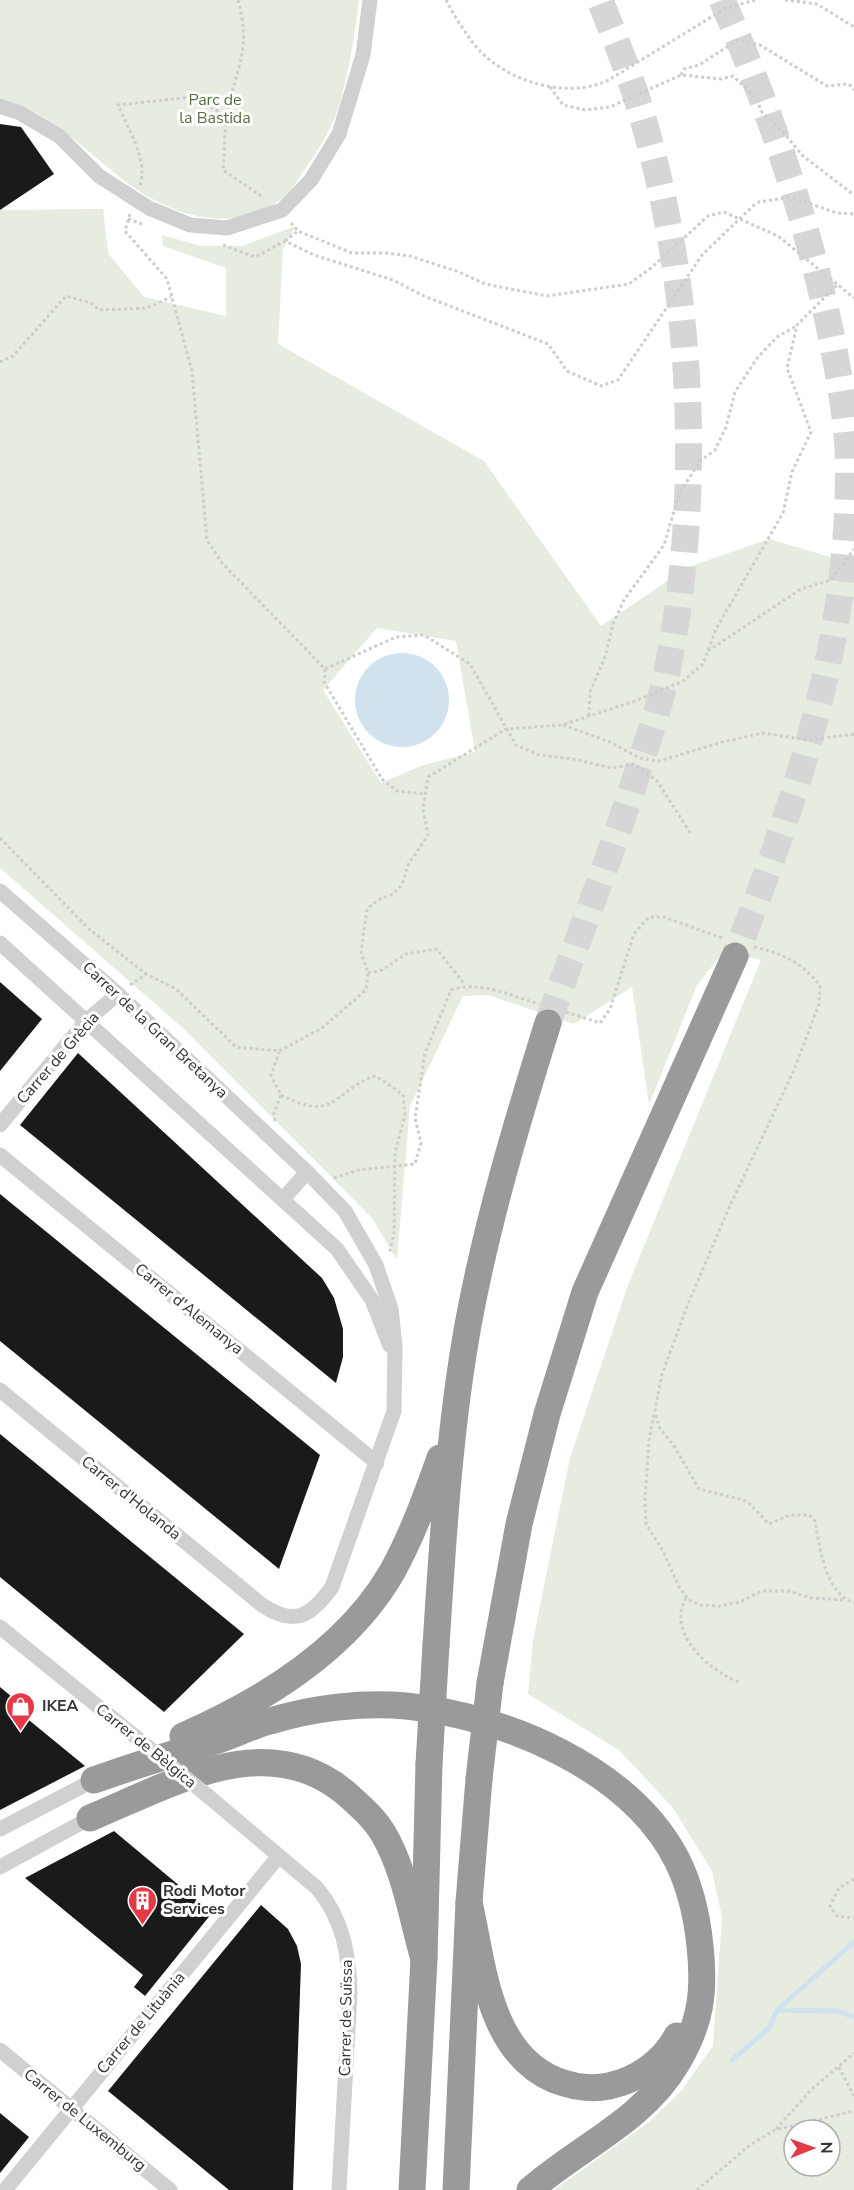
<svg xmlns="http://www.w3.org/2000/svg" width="854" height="2190" font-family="'Nunito Sans',sans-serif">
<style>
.green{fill:#e6ecdf;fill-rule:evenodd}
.water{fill:#cfe2ee}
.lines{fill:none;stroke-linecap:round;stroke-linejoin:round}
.stream{stroke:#cfe2ee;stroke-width:5}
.building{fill:#1a1a1a}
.highway-tunnel{stroke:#d6d6d6;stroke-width:27;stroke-dasharray:27 14;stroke-linecap:butt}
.path{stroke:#cdcdcd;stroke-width:3;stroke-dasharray:3 3;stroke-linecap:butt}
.street{stroke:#d0d0d0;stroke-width:15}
.highway{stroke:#9a9a9a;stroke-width:27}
.street-bridge{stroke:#d0d0d0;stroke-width:15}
.highway-bridge{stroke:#9a9a9a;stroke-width:27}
.labels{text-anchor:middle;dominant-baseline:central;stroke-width:6;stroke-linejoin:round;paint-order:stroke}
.park-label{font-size:16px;fill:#56703f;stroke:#fff}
.street-label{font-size:16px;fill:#333;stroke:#fff}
.poi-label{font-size:16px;font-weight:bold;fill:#333;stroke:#fff;text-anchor:start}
</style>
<rect width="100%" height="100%" fill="#fff"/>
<g class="green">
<path d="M 0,0 L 359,0 C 355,34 349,70 340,103 C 334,123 323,143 311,160 C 302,173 293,190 280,200 C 234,233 179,218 136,189 C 92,159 53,111 0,99 Z"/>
<path d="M 103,209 L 108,253 L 144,297 L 226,316 L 226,268 L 163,246 L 162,235 L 201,246 L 242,246 L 296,226 L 283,249 L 278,344 L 484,461 L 601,626 L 688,567 L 769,539 L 854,564 L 854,2190 L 554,2190 L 649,2122 L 681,2091 L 713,2046 L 722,1917 L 712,1871 L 673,1808 L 619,1750 L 528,1694 L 533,1640 L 570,1458 L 628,1285 L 761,960 L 724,951 L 697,985 L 649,1105 L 632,987 L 574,1024 L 488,995 L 463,996 L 410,1106 L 397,1260 L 372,1218 L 185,1030 L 0,868 L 0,210 ZM 377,628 L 456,641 L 475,752 L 423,765 L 381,783 L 323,690 ZM 794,2130 L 830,2130 L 830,2166 L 794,2166 Z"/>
</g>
<circle class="water" cx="402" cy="700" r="47"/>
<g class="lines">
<g class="stream">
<path d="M 777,2010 L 837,2011 L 854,2017"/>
<path d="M 732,2060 L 769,2028 L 777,2010 L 854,1942"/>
</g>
</g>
<g class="building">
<path d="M 0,124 L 21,127 L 54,174 L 0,210 Z"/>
<path d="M 0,982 L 42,1019 L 0,1071 Z"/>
<path d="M 78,1053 L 322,1278 L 334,1298 L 343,1329 L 343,1357 L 336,1383 L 20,1125 Z"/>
<path d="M 0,1194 L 320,1455 L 279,1569 L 0,1341 Z"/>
<path d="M 0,1434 L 244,1634 L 164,1712 L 0,1577 Z"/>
<path d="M 0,1687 L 18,1702 L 13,1707 L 85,1766 L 0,1810 Z"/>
<path d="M 114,1831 L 212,1913 L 145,1996 L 134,1987 L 143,1975 L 25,1878 Z"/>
<path d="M 261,1905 L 288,1929 L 297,1946 L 301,1964 L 293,2190 L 229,2190 L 108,2091 Z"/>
<path d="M 0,2113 L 29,2137 L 0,2173 Z"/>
</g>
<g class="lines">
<g class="highway-tunnel">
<path d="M 722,0 C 771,112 811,230 834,350 C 840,382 846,416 848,449 C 854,623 799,796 735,956"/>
<path d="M 548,1023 C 576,942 608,864 634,783 C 645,748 658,713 666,676 C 703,500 694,293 643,119 C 632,79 615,39 600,0"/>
</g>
<g class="path">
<path d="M 238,0 C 252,51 236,66 227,114 C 224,132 225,151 223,170 L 264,198"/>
<path d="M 446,0 C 455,17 466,35 479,50 C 509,82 566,99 607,81 L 726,8 L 755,0"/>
<path d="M 785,0 L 817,4 L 854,27"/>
<path d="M 681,75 L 684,69 L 699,65 L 738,40 L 760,45 L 827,86 L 849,84 L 854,90"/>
<path d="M 550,87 L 563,105 L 586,110 L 610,107 L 681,75 L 721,79 L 733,76 L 757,99 L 761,111 L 783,132 L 803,156 L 854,195"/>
<path d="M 140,185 C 149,161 127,127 118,105 L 191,97 L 227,116"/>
<path d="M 130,214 L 125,231 L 167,279 L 192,371 L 207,540 L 222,563 L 325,669 L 396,637 L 424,635 L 470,664 L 516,745 L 539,755 L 573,759 L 612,768 L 634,764 L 657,781 L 691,834"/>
<path d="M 128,219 L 142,224"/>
<path d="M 291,223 L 298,231 L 352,253 L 386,253 L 410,256 L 459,272 L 485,284 L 547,296 L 629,284 L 651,268 L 708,216 L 724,212 L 778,236 L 854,298"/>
<path d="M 285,241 L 298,231"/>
<path d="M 223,245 L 255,257 L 285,241 L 314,255 L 393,280 L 424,296 L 548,344 L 567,371 L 601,386 L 618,380 L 702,255 L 754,205 L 759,202 L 790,197 L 837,213 L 854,214"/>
<path d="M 0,362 L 13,356 L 66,296 L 91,303 L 99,310 L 147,308 L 171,297"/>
<path d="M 708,651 L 801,589 L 831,580 L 854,549"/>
<path d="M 325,669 L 324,682 L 382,779 L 397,791 L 425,794"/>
<path d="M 589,716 L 590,692 L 605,657 L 613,624 L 624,600 L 664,545 L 679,494 L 700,461 L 715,450 L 726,427 L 735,392 L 758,357 L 777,337 L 796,326"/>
<path d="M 563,725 L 610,742 L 639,758 L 659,761 L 722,742 L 763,733 L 808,740 L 854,734"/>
<path d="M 0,838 L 89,929 L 146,974"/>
<path d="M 754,947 C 782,953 803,963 820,986 L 819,1004 L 794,1070 L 728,1210 L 688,1304 L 662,1374 L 649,1440 L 645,1499 L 646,1524 L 663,1551 L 680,1589 L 689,1600 L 700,1605 L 719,1606 L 740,1602 L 762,1591 L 788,1591 L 812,1598 L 846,1600"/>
<path d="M 368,973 L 382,970 L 406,954 L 437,949 L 465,985"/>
<path d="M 130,985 L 146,974 L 176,989 L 236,1047 L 279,1051 L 322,1028 L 366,990 L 368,973 L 361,952 L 367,909 L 378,900 L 393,894 L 402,885 L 408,865 L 428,835 L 423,809 L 428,777 L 506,729 L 562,725 L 635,701 L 683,681 L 703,664 L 716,629 L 783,513 L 792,472 L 811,432 L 787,368 L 797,325 L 837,285"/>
<path d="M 566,1012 L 600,1023 L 610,1009 L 634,934 L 649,917 L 664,917 L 722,938"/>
<path d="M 281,1095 C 335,1122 330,1095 373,1076 L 381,1079 L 403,1095 L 405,1115 L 395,1153 L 394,1235 L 389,1254"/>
<path d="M 275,1121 L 274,1113 L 281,1095 L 271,1076 L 279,1052"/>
<path d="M 334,1178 L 359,1170 L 415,1164 L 421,1143 L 415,1118 L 425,1053 L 451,990 C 480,980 511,996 539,1004"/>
<path d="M 656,1415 L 659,1427 L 674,1446 L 699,1489 L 747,1501 L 769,1524 L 790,1515 L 809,1515 L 815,1521 C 820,1548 825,1593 854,1603"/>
<path d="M 686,1598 C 666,1633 708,1670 739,1682"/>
<path d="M 854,1879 L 839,1888 L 830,1906 L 837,1916 L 854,1918"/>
<path d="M 839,2067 L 854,2096"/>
<path d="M 776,2129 L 810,2091 L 854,2053"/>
<path d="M 697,2190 L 750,2145 L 775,2130 L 854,2111"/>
</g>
<g class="street">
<path d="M 0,106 L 20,113 L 59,136 L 99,176 L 149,208 L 190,225 L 227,228 L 282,210 L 311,180 L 339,134 L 363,55 L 370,0"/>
<path d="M 0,891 L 118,994 L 307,1172 L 345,1211 L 376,1265 L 391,1309 L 395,1345 L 394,1411 L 332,1587 C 311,1616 295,1627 262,1605 L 0,1390"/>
<path d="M 0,943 L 337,1249 L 372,1300 L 390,1346"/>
<path d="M 0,1125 L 86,1021 L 118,994"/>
<path d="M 0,1155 L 377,1463"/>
<path d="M 284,1198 L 307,1172"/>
<path d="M 0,1627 L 116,1721"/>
<path d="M 208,1796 L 317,1888 C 343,1919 349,1954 350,1993 L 339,2190"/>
<path d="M 0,1829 L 94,1780"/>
<path d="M 0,1867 L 90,1818"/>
<path d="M 0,2050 L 170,2190"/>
<path d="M 5,2190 L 278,1857"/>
</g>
<g class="highway">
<path d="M 436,1645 C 443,1538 449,1431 468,1325 C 487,1222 517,1122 548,1023"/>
<path d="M 490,1683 L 519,1524 L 547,1414 L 585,1292 L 735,956"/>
<path d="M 183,1736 C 263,1701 347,1650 392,1572 C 412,1536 426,1497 440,1458"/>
<path d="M 94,1780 C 134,1766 175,1753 215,1741 C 234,1735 251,1726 270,1721 C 313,1708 362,1702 406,1706 C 504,1716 630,1768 677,1860 C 691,1888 697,1916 700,1946 C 705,1992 701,2023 677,2063 C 642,2122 580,2146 530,2190"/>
<path d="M 90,1818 C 172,1784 269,1725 349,1796 C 362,1808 374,1818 383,1833 C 405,1870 412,1918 424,1959"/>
<path d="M 469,1902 C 483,1964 488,2052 555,2080 C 573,2087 590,2090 609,2086 C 637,2080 663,2062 677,2036"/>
<path d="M 412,2190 L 424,1959 L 429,1764"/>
<path d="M 456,2190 L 469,1902 L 479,1779"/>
</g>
<path class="street-bridge" d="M 116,1721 L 208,1796"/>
<g class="highway-bridge">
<path d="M 429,1764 L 436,1645"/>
<path d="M 479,1779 L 490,1683"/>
</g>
</g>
<defs>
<symbol id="shop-pin" viewBox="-11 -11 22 30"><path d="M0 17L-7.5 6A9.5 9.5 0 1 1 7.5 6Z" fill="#e63946" stroke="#fff"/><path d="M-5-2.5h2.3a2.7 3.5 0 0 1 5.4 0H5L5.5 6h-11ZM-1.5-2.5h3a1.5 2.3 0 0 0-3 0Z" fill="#fff"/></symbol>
<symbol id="building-pin" viewBox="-11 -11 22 30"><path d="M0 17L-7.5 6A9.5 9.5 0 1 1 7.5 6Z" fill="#e63946" stroke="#fff"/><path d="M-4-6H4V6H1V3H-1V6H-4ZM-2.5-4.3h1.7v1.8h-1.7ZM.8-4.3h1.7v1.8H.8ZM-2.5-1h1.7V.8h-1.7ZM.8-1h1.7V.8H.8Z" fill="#fff"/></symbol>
</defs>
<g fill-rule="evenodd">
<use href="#shop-pin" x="4" y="1690" width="33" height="45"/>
<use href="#building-pin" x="126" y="1884" width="33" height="45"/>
</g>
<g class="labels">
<g class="park-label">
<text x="215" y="100">Parc de<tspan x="215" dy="18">la Bastida</tspan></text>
</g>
<g class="street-label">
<text transform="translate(155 1030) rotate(43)">Carrer de la Gran Bretanya</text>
<text transform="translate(58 1058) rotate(-49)">Carrer de Grècia</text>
<text transform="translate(189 1309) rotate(39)">Carrer d'Alemanya</text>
<text transform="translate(131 1498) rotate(39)">Carrer d'Holanda</text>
<text transform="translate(146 1746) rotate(39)">Carrer de Bèlgica</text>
<text transform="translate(346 2018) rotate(-89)">Carrer de Suïssa</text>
<text transform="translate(141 2023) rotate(-50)">Carrer de Lituània</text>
<text transform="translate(85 2120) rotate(39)">Carrer de Luxemburg</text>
</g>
<g class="poi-label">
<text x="42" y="1706">IKEA</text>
<text x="163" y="1891">Rodi Motor<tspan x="163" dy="18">Services</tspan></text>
</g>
</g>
<g transform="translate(812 2148) rotate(89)"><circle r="28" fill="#ffffff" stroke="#adadad" stroke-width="1.5"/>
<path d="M0-4.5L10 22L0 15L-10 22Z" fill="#e63946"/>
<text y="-9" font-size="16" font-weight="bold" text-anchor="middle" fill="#333333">N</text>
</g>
</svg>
